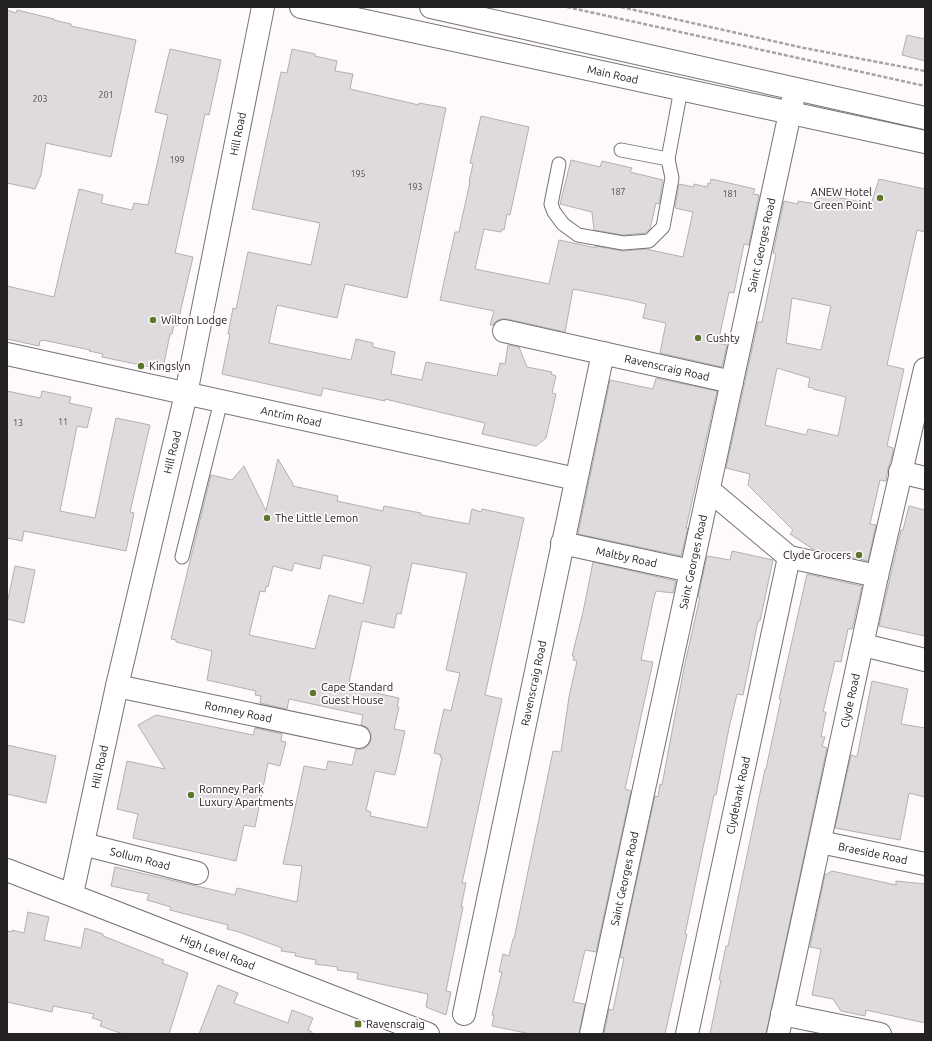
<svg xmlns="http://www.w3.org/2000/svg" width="932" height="1041" font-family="Ubuntu,sans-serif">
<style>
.building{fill:#dfdade;stroke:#b4afb2;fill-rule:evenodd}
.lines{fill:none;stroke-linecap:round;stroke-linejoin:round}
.lane-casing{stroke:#767275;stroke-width:15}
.street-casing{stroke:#767275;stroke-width:24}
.secondary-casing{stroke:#767275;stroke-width:24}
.path{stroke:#a6a3a5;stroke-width:2.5;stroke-dasharray:4 2;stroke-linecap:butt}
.lane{stroke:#fff;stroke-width:13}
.street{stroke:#fff;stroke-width:22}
.secondary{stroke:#fff;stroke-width:22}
.poi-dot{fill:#5d782c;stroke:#fdf9fc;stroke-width:1.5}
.labels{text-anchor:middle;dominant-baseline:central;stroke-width:3.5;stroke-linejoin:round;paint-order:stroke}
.number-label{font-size:9px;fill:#524f51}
.street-label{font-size:11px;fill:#232122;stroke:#fdf9fc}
.poi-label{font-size:11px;fill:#232122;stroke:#fdf9fc;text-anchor:start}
</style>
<rect width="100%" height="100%" fill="#fdf9fc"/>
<g class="building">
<path d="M 7,10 L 16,13 L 17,10 L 54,19 L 54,20 L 71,24 L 71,26 L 136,40 L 111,157 L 46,143 L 41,175 L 35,189 L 7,183 Z"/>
<path d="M 907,35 L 925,39 L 925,61 L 902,55 Z"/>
<path d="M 170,49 L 221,60 L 209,115 L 205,114 L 175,253 L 193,257 L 177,326 L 174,325 L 172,334 L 170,334 L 163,368 L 155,367 L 155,368 L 102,357 L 103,354 L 89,351 L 90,350 L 43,340 L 40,341 L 39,346 L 7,339 L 7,286 L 54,297 L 79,189 L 103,195 L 101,203 L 132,210 L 134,203 L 148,205 L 168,115 L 155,112 Z"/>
<path d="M 292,49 L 315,54 L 315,56 L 337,61 L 335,71 L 353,74 L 350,89 L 419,105 L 419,103 L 446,108 L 407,298 L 345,284 L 337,318 L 277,305 L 269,343 L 351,360 L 356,339 L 373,343 L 373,347 L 395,352 L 391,374 L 422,380 L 426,362 L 497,376 L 500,363 L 505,364 L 508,345 L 519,347 L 527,367 L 552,372 L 551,374 L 556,376 L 552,393 L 556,394 L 546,438 L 536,446 L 482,434 L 485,423 L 385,399 L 385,401 L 323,388 L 321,396 L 222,374 L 230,334 L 228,334 L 233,308 L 236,309 L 248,252 L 311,265 L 320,223 L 252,209 L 281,72 L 287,73 Z"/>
<path d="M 481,116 L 529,127 L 510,215 L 507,214 L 504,230 L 502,229 L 501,232 L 484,229 L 475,269 L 549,284 L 559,240 L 596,248 L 595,246 L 623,251 L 646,249 L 683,257 L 693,212 L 675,208 L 679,184 L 694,187 L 694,184 L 707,187 L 708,183 L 710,184 L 711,179 L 755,189 L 753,194 L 759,195 L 749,245 L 744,244 L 734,293 L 729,292 L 718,343 L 727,345 L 722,367 L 660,353 L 666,323 L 643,318 L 646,304 L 630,300 L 573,289 L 565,332 L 507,319 L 500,319 L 495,322 L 493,325 L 490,325 L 494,311 L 440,300 L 455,232 L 459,232 L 470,182 L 469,182 L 473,164 L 470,163 Z"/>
<path d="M 571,160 L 600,167 L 602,161 L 632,168 L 630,172 L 663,180 L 659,204 L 656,203 L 650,229 L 645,233 L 623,235 L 594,230 L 592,212 L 560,204 Z"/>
<path d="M 879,179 L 925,189 L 925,232 L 917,230 L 887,365 L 904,369 L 887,446 L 893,448 L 893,453 L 888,469 L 886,481 L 880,480 L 870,524 L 876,525 L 868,561 L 813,549 L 790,534 L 793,530 L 748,485 L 750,474 L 726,468 L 758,322 L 762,322 L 776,254 L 773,253 L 784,201 L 798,204 L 798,201 L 816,204 L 820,187 L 838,191 L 836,197 L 871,204 ZM 792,298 L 831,306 L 821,350 L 786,343 ZM 777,368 L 810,378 L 808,387 L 813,388 L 813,389 L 846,397 L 838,436 L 808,429 L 806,435 L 765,425 Z"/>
<path d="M 656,378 L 717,391 L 686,528 L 688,528 L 681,556 L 578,534 L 610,380 L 653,389 Z"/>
<path d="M 7,391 L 40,398 L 41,396 L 42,391 L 71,397 L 69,403 L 92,408 L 87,428 L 77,426 L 60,511 L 95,518 L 116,418 L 150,425 L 130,512 L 134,513 L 126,551 L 24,531 L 22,541 L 7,538 Z"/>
<path d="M 278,459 L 293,484 L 293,486 L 338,496 L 337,501 L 383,511 L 384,506 L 421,513 L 421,515 L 469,524 L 472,509 L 481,512 L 482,509 L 524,518 L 485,695 L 502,699 L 462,883 L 466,883 L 461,907 L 463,907 L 446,991 L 451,992 L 446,1015 L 426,1007 L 428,994 L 357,979 L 358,973 L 337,970 L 338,967 L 315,964 L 316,960 L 295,956 L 296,953 L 281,951 L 282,948 L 239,932 L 227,929 L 228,925 L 170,910 L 171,907 L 147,900 L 149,894 L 111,886 L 115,867 L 235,895 L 237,888 L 297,902 L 302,866 L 283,864 L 304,766 L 326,770 L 328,761 L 352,765 L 356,749 L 363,749 L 368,746 L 371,740 L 371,733 L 367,727 L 361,725 L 363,715 L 289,699 L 287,709 L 260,703 L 261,696 L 255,695 L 256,691 L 207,680 L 212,651 L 176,642 L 176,640 L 171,639 L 211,475 L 232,480 L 244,466 L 266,511 ZM 323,555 L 371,566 L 363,604 L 329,595 L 315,649 L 249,635 L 260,591 L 265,592 L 266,586 L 268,587 L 273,566 L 292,571 L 294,563 L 320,569 ZM 412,563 L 467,573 L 446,670 L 460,673 L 451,711 L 444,709 L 434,753 L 441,755 L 440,757 L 442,757 L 427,828 L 370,816 L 371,812 L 366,810 L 375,771 L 395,775 L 405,731 L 394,729 L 399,707 L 397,707 L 399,698 L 348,687 L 362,621 L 394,628 L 397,613 L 401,614 Z"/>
<path d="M 909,506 L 925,510 L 925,636 L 879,626 L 901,530 L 903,530 Z"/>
<path d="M 732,551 L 773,560 L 760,621 L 758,621 L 743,695 L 737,694 L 729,728 L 716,795 L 714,795 L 685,934 L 687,934 L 665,1034 L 604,1034 L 609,1009 L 613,1010 L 624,958 L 620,957 L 655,796 L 658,797 L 660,784 L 662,785 L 684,668 L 700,597 L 698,597 L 707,556 L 730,560 Z"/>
<path d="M 593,562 L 676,581 L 673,593 L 656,591 L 653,602 L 641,660 L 653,662 L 625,789 L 631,791 L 596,952 L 585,950 L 573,1002 L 585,1004 L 579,1034 L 531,1034 L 492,1026 L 494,1015 L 492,1015 L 502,972 L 499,972 L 503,954 L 509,956 L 513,939 L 514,939 L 553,751 L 561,752 L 569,697 L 577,661 L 573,660 L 574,656 L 572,656 L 583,612 Z"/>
<path d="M 15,566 L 35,570 L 24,623 L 7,619 L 7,604 Z"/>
<path d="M 807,574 L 862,586 L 852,629 L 848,629 L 841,662 L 835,661 L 823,712 L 826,712 L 821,737 L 825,737 L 822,746 L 827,748 L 766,1034 L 710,1034 L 721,980 L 719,980 L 726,946 L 728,946 L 765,769 L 766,769 L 781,699 L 779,699 Z"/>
<path d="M 872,681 L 908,689 L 901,724 L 925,728 L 925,797 L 909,793 L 900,840 L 835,828 L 851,755 L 857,757 Z"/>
<path d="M 156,715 L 253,735 L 255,728 L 282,734 L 281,741 L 286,742 L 280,766 L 268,763 L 255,827 L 244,825 L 236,861 L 133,838 L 138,814 L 117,809 L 127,761 L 165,769 L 138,725 Z"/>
<path d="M 7,745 L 56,756 L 46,803 L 7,794 Z"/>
<path d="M 832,871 L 896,885 L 896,881 L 925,884 L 925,1023 L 866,1010 L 865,1016 L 841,1011 L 833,999 L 812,995 L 821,949 L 810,947 L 825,875 Z"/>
<path d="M 28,912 L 49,917 L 44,940 L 81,948 L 85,928 L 103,934 L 103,936 L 164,960 L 162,963 L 188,973 L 169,1034 L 123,1034 L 100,1026 L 102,1021 L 92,1018 L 94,1014 L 53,1006 L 52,1012 L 7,1002 L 7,931 L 12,932 L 12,930 L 24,933 Z"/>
<path d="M 218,985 L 238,993 L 234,1003 L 288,1023 L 292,1010 L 313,1018 L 308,1030 L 312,1032 L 312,1034 L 199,1034 Z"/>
</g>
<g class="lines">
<defs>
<g id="lane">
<path d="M 668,159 L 681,89"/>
<path d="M 559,164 L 551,204 L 554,212 L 563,224 L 578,235 L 623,243 L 649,241 L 663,227 L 672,178 L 668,159 L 621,150"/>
<path d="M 182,557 L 221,401"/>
</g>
<g id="street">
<path id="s1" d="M 504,331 L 732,382"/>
<path id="s2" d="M 7,354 L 576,479"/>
<path d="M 900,472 L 925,478"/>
<path d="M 709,490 L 789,557 L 877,576"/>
<path id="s3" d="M 562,543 L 691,571"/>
<path d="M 863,645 L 925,660"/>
<path id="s4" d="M 117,686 L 359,737"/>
<path id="s5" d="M 820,842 L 925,864"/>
<path id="s6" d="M 83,844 L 197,873"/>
<path id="s7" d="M 72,894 L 117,686 L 186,394 L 263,7"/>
<path id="s8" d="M 464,1014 L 603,353"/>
<path d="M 782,1014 L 880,1034"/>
<path id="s9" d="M 591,1034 L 793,99 L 795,89"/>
<path id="s10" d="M 687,1034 L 789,557"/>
<path id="s11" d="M 778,1034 L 877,576 L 925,369"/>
</g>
<g id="secondary">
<path id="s12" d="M 301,7 L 925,142"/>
<path d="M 431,7 L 925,118"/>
<path id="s13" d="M 7,870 L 428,1034"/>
</g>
</defs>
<use href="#lane" class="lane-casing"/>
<use href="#street" class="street-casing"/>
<use href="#secondary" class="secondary-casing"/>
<g class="path">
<path d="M 567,7 L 925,86"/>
<path d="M 621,7 L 804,48 L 925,71"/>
</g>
<use href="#lane" class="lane"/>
<use href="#street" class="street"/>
<use href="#secondary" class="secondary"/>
</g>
<g class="poi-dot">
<circle cx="880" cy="198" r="4"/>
<circle cx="153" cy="320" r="4"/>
<circle cx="698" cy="338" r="4"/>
<circle cx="141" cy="366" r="4"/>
<circle cx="267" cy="518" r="4"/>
<circle cx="859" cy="555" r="4"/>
<circle cx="313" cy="693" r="4"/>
<circle cx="191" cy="795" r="4"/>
<rect x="354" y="1020" width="8" height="8" rx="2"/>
</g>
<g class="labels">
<g class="number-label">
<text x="106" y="95">201</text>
<text x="40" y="99">203</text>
<text x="177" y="160">199</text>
<text x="358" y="174">195</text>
<text x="415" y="187">193</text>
<text x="618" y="192">187</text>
<text x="730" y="194">181</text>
<text x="63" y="422">11</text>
<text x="18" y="423">13</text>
</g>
<g class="street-label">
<text stroke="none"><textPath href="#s12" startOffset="319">Main Road</textPath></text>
<text stroke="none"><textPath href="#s7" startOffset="778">Hill Road</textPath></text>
<text stroke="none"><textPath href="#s9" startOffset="807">Saint Georges Road</textPath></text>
<text stroke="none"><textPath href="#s1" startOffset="167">Ravenscraig Road</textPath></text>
<text stroke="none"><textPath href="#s2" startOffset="291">Antrim Road</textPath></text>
<text stroke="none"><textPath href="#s7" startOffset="453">Hill Road</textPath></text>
<text stroke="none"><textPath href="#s3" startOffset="66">Maltby Road</textPath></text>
<text stroke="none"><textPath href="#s9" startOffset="483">Saint Georges Road</textPath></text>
<text stroke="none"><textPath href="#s8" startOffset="338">Ravenscraig Road</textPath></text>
<text stroke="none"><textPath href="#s11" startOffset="341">Clyde Road</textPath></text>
<text stroke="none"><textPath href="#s4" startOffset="124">Romney Road</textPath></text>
<text stroke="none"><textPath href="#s7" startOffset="130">Hill Road</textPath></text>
<text stroke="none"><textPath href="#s10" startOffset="244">Clydebank Road</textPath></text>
<text stroke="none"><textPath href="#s5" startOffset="54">Braeside Road</textPath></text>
<text stroke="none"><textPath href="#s6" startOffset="59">Sollum Road</textPath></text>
<text stroke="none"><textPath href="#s9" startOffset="159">Saint Georges Road</textPath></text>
<text stroke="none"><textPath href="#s13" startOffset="226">High Level Road</textPath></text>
</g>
<g class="poi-label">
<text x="872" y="192" text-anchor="end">ANEW Hotel<tspan x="872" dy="13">Green Point</tspan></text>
<text x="161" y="320">Wilton Lodge</text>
<text x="706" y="338">Cushty</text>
<text x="149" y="366">Kingslyn</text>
<text x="275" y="518">The Little Lemon</text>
<text x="851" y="555" text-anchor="end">Clyde Grocers</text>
<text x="321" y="687">Cape Standard<tspan x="321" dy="13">Guest House</tspan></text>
<text x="199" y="789">Romney Park<tspan x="199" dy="13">Luxury Apartments</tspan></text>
<text x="366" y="1024">Ravenscraig</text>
</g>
</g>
<rect width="932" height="1041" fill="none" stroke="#232122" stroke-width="16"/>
</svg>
